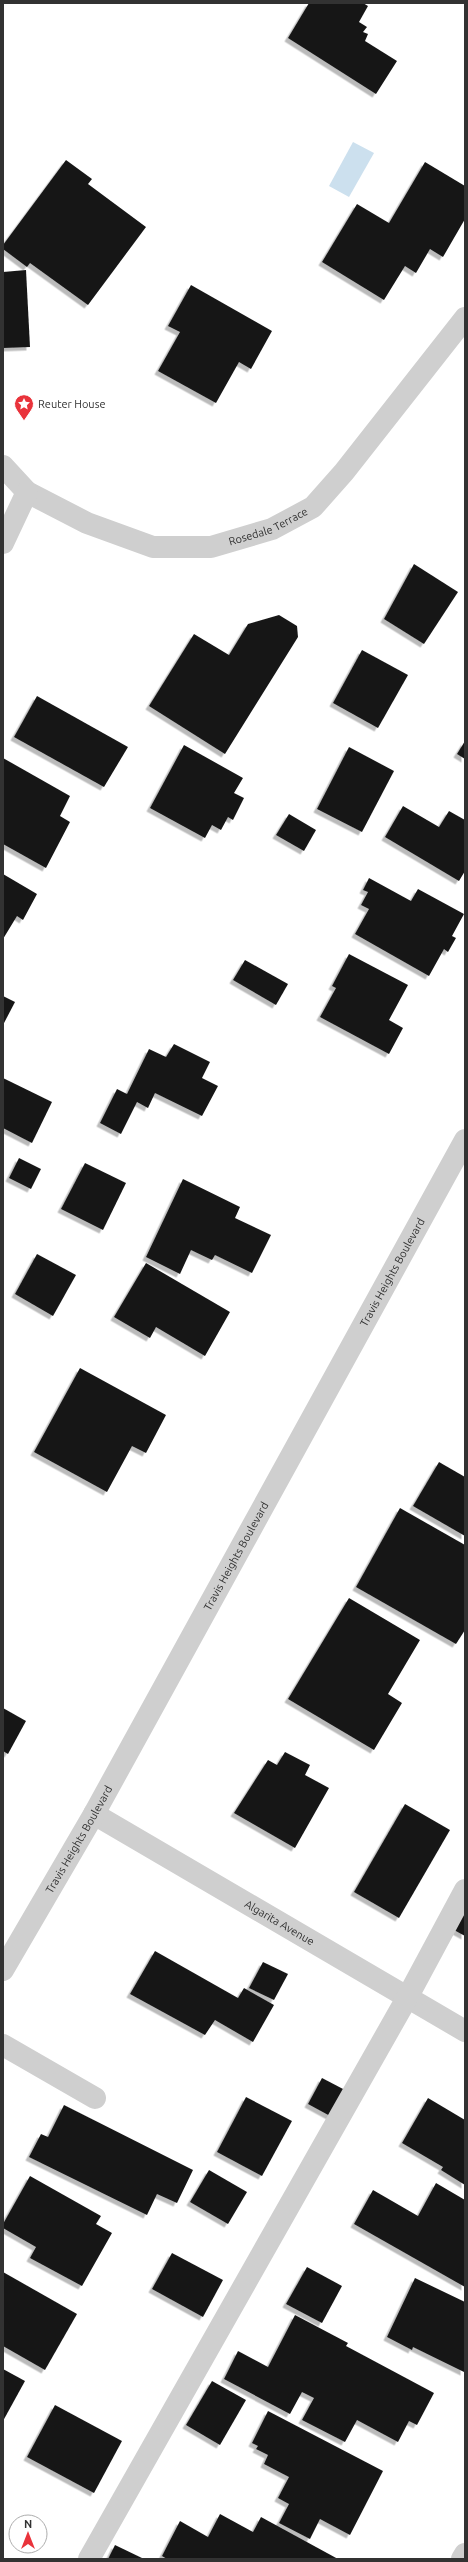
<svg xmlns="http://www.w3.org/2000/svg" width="468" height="2562" font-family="Ubuntu,sans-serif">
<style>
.water{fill:#cce0ee}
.building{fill:#191919;filter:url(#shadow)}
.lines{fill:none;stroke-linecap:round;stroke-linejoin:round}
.minor{stroke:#cfcfcf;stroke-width:22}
.labels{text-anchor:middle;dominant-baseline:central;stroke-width:4;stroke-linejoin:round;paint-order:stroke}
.poi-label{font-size:11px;fill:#323232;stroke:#fff;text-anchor:start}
.street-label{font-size:11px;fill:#323232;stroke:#fff}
</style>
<defs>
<filter id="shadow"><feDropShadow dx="-3.5" dy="3.5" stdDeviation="0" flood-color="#0004"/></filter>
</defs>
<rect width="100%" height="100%" fill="#fff"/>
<path class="water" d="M 353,142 L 374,153 L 349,197 L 329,186 Z"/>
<g class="building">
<path d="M 309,3 L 363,3 L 368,6 L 359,22 L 367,27 L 363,32 L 368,34 L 365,41 L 397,61 L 376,94 L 288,38 Z"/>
<path d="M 66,160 L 92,179 L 88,184 L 146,227 L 88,305 L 30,263 L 27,267 L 3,249 L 3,245 Z"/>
<path d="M 425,162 L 465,186 L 465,219 L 443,257 L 430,249 L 416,273 L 405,266 L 384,300 L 322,262 L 357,204 L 389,223 Z"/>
<path d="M 26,270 L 30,347 L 3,348 L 3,272 Z"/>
<path d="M 191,285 L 272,331 L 251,369 L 239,362 L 216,403 L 158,371 L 180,332 L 168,326 Z"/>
<path d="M 414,564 L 458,592 L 424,644 L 384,619 Z"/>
<path d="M 279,615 L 297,626 L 298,637 L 225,754 L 149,706 L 194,634 L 229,655 L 248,624 Z"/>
<path d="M 362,650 L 408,675 L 378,728 L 333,703 Z"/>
<path d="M 37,696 L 128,747 L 104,787 L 14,737 Z"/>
<path d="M 465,741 L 465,759 L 457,754 Z"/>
<path d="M 184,745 L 243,778 L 234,793 L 244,798 L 233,820 L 228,817 L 221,830 L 212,825 L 205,838 L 150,808 Z"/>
<path d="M 349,747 L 394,771 L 362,832 L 317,809 Z"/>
<path d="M 3,758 L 70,796 L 60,816 L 70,822 L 46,868 L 3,844 Z"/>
<path d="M 403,806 L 439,827 L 449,811 L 465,820 L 465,871 L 459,881 L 385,837 Z"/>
<path d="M 289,814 L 316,830 L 304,851 L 276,835 Z"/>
<path d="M 3,874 L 37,894 L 23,920 L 17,916 L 3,939 Z"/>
<path d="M 369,878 L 411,901 L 418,889 L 464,914 L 452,936 L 456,938 L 448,952 L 444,949 L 429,976 L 355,934 L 369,909 L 361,905 L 368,892 L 363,890 Z"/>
<path d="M 349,954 L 408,985 L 389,1020 L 403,1028 L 389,1054 L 320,1017 L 336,988 L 332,986 Z"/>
<path d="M 245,960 L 288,984 L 276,1005 L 233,980 Z"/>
<path d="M 3,996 L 15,1002 L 3,1025 Z"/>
<path d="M 174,1044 L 210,1062 L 202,1078 L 218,1086 L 202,1116 L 155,1093 L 148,1108 L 137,1102 L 121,1134 L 100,1123 L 117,1089 L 127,1094 L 149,1049 L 166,1057 Z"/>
<path d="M 3,1078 L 52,1102 L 32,1143 L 3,1128 Z"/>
<path d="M 19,1158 L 41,1169 L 31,1189 L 9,1178 Z"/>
<path d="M 85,1163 L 126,1183 L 103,1230 L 61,1209 Z"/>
<path d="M 183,1179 L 240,1207 L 235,1218 L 271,1235 L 252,1273 L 215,1255 L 212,1260 L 191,1250 L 180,1274 L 146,1257 Z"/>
<path d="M 37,1254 L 76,1275 L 53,1316 L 15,1294 Z"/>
<path d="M 146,1263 L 230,1312 L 205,1356 L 156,1327 L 150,1338 L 114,1317 Z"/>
<path d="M 80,1368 L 166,1415 L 146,1453 L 132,1446 L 107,1492 L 34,1452 Z"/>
<path d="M 439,1462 L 465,1477 L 465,1536 L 413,1506 Z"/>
<path d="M 400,1508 L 465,1545 L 465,1630 L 456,1644 L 356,1587 Z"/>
<path d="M 349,1598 L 420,1640 L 388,1694 L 402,1703 L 374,1750 L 288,1699 Z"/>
<path d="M 3,1708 L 26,1721 L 8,1754 L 3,1751 Z"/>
<path d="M 285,1752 L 310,1765 L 305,1775 L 329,1788 L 295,1848 L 234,1813 L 268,1760 L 277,1765 Z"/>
<path d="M 405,1804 L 450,1830 L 399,1918 L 354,1892 Z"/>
<path d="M 465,1910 L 465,1936 L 454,1930 Z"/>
<path d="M 155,1951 L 238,1998 L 244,1988 L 274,2005 L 253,2042 L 215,2020 L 205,2035 L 130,1994 Z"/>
<path d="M 263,1962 L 288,1974 L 274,2000 L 249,1988 Z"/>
<path d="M 322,2078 L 345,2090 L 332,2117 L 308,2104 Z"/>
<path d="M 246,2097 L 292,2121 L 262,2176 L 217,2152 Z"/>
<path d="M 428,2098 L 465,2120 L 465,2185 L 441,2170 L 443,2167 L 402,2143 Z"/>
<path d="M 64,2105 L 193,2170 L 177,2203 L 157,2194 L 147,2215 L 29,2157 L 41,2134 L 48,2137 Z"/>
<path d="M 209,2170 L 247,2192 L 228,2224 L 190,2202 Z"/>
<path d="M 30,2176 L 101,2216 L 96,2224 L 112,2233 L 82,2286 L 30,2258 L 36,2247 L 3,2228 L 3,2224 Z"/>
<path d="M 436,2183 L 465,2200 L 465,2287 L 354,2224 L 373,2190 L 418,2216 Z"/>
<path d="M 172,2253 L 223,2280 L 203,2317 L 152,2289 Z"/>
<path d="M 307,2267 L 342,2286 L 322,2323 L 286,2304 Z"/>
<path d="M 3,2272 L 77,2314 L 45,2370 L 3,2346 Z"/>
<path d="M 415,2278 L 465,2302 L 464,2372 L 413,2347 L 412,2350 L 387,2337 Z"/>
<path d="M 295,2315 L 348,2343 L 346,2346 L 434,2393 L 417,2425 L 409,2421 L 398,2442 L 357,2420 L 345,2442 L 302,2420 L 314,2398 L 302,2392 L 290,2414 L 224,2379 L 238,2351 L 268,2367 Z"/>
<path d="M 3,2369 L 25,2381 L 3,2421 Z"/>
<path d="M 212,2381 L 246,2400 L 220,2445 L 186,2425 Z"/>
<path d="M 55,2405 L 122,2441 L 94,2493 L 27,2457 Z"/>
<path d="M 268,2411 L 383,2471 L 350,2535 L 320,2519 L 310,2539 L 279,2523 L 289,2504 L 278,2498 L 289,2477 L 264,2464 L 268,2455 L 256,2449 L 258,2446 L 252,2443 Z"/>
<path d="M 220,2514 L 253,2532 L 261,2517 L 338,2559 L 167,2559 L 162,2556 L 180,2521 L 208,2537 Z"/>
<path d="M 115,2545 L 144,2559 L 108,2559 Z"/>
</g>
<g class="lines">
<g class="minor">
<path id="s1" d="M 3,466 L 27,492 L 87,523 L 153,547 L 211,547 L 272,529 L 313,507 L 344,472 L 465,318"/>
<path d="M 3,543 L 27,492"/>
<path id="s2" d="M 94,1814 L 465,2031"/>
<path id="s3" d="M 3,1970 L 94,1814 L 465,1140"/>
<path d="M 3,2045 L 95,2098"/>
<path d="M 89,2559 L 407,1998 L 465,1890"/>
<path d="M 462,2559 L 465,2554"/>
</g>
</g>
<defs>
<symbol id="sight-pin" viewBox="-11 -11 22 30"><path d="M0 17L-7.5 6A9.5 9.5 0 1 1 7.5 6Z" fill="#e9333b" stroke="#fff"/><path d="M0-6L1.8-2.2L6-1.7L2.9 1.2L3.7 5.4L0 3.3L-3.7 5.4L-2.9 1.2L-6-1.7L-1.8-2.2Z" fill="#fff"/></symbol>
</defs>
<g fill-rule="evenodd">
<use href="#sight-pin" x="13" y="393" width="22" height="30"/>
</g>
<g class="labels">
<g class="poi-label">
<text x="38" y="404">Reuter House</text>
</g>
<g class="street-label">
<text stroke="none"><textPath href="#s1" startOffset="292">Rosedale Terrace</textPath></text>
<text stroke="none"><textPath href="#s3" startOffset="799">Travis Heights Boulevard</textPath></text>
<text stroke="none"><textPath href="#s3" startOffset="475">Travis Heights Boulevard</textPath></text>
<text stroke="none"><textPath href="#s3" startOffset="151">Travis Heights Boulevard</textPath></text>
<text stroke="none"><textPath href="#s2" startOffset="215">Algarita Avenue</textPath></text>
</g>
</g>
<rect width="468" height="2562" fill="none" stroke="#323232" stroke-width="8"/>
<g transform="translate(28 2534)"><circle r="19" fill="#ffffff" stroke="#adadad"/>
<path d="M0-3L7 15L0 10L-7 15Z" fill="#e9333b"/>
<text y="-6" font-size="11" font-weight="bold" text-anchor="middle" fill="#323232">N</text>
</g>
</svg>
